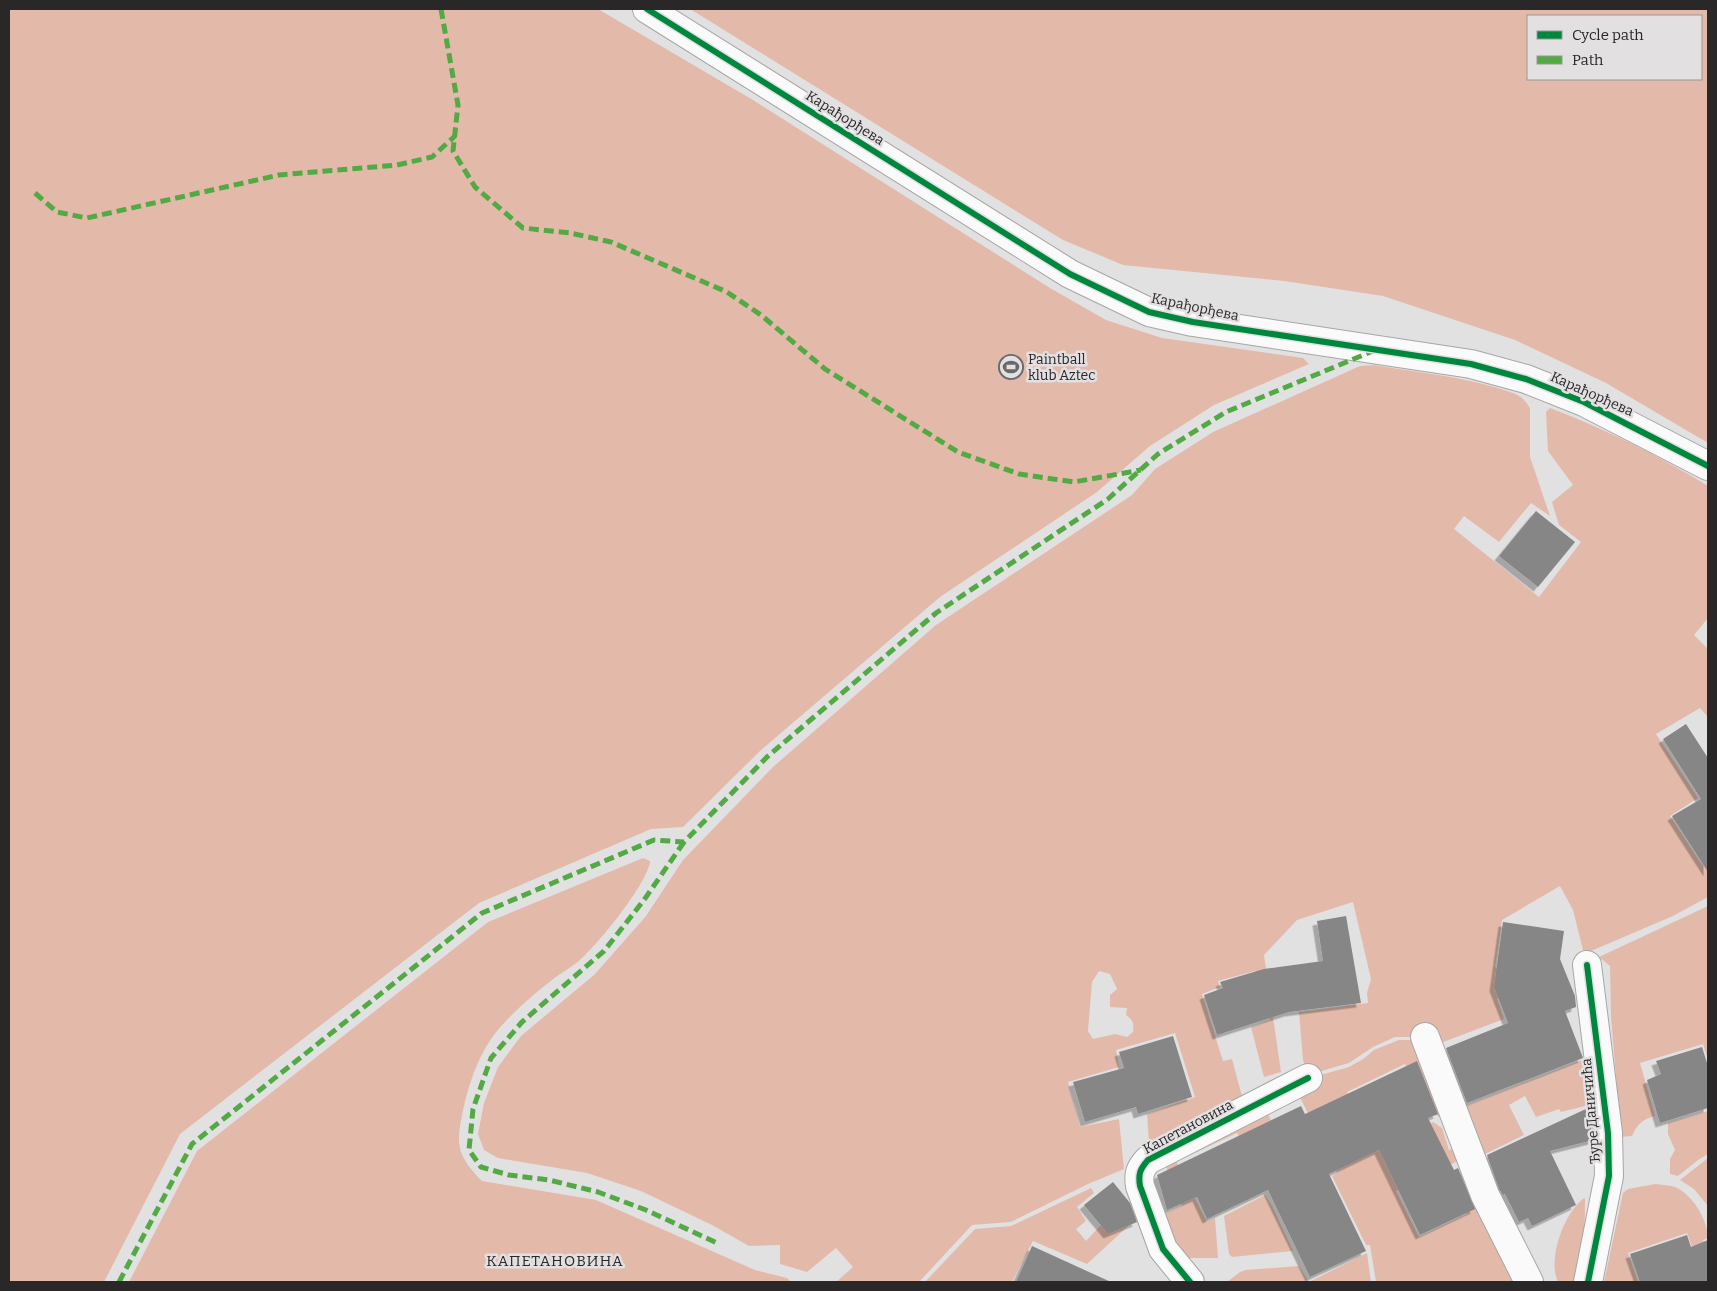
<svg xmlns="http://www.w3.org/2000/svg" width="1717" height="1291" font-family="Bitter,serif">
<style>
.green{fill:#e3baaa;fill-rule:evenodd}
.building{fill:#868686;filter:url(#shadow)}
.lines{fill:none;stroke-linecap:round;stroke-linejoin:round}
.minor-casing{stroke:#a6a6a6;stroke-width:30}
.tertiary-casing{stroke:#a6a6a6;stroke-width:30}
.minor{stroke:#fbfafb;stroke-width:28}
.tertiary{stroke:#fbfafb;stroke-width:28}
.quiet{stroke:#53aa44;stroke-width:5;stroke-dasharray:10 5;stroke-linecap:butt}
.cycleway-casing{stroke:#e3e0e2;stroke-width:9}
.cycleway{stroke:#00873e;stroke-width:6}
.labels{text-anchor:middle;dominant-baseline:central;stroke-width:5;stroke-linejoin:round;paint-order:stroke}
.street-label{font-size:14px;fill:#292728;stroke:#e3e0e2}
.poi-label{font-size:14px;fill:#292728;stroke:#e3e0e2;text-anchor:start}
.neighbourhood-label{font-size:15px;letter-spacing:1px;fill:#292728;stroke:#e3e0e2}
</style>
<defs>
<filter id="shadow"><feDropShadow dx="-4.5" dy="4.5" stdDeviation="0" flood-color="#0004"/></filter>
</defs>
<rect width="100%" height="100%" fill="#e2e1e2"/>
<g class="green">
<path d="M 9,9 L 598,9 L 753,100 L 1050,288 L 1106,320 L 1162,338 L 1303,358 L 1309,364 L 1214,405 L 1150,446 L 1097,492 L 940,597 L 760,751 L 683,827 L 651,829 L 479,903 L 180,1134 L 104,1282 L 9,1282 Z"/>
<path d="M 690,9 L 1708,9 L 1708,443 L 1606,383 L 1515,340 L 1383,296 L 1284,281 L 1123,265 L 1063,240 ZM 1528,16 L 1701,16 L 1701,79 L 1528,79 Z"/>
<path d="M 1374,365 C 1420,373 1469,377 1513,393 C 1521,396 1526,401 1530,408 L 1530,457 L 1550,516 L 1531,503 L 1499,542 L 1464,516 L 1454,529 L 1539,597 L 1581,542 L 1559,525 L 1552,502 L 1573,485 L 1548,451 L 1546,412 L 1550,408 C 1605,429 1658,455 1708,486 L 1708,618 L 1694,635 L 1708,649 L 1708,717 L 1700,708 L 1656,734 L 1698,798 L 1670,816 L 1702,865 L 1708,862 L 1708,897 L 1673,916 L 1584,954 L 1573,910 L 1560,886 L 1502,920 L 1495,967 L 1538,974 L 1562,972 L 1497,999 L 1504,1019 L 1438,1044 L 1418,1037 L 1395,1037 L 1373,1047 L 1349,1063 L 1308,1075 L 1303,1060 L 1299,1012 L 1368,1003 L 1367,993 L 1371,979 L 1353,902 L 1297,920 L 1264,955 L 1281,1072 L 1264,1077 L 1251,1027 L 1270,1020 L 1255,971 L 1218,981 L 1220,987 L 1202,994 L 1223,1061 L 1232,1059 L 1244,1104 L 1143,1153 L 1141,1143 L 1149,1142 L 1147,1114 L 1195,1097 L 1175,1033 L 1116,1050 L 1119,1067 L 1068,1082 L 1080,1127 L 1119,1119 L 1124,1169 L 1088,1184 L 1011,1222 L 972,1225 L 919,1282 L 836,1282 L 853,1267 L 836,1248 L 807,1272 L 780,1264 L 780,1245 L 749,1246 L 712,1225 L 641,1191 L 587,1173 L 498,1158 L 484,1150 L 478,1134 L 484,1103 L 498,1067 L 521,1036 L 595,974 L 646,916 L 683,860 L 773,767 L 936,625 L 1132,495 L 1155,469 L 1213,432 L 1360,366 ZM 1099,971 L 1110,974 L 1117,989 L 1110,995 L 1110,1007 L 1127,1008 L 1126,1015 C 1133,1020 1134,1023 1133,1032 L 1127,1037 L 1115,1034 L 1093,1039 L 1088,1031 L 1092,982 Z"/>
<path d="M 643,858 L 650,861 C 649,881 602,939 586,954 C 578,963 566,970 556,977 C 539,990 520,1006 505,1022 C 483,1044 471,1076 464,1106 C 456,1143 455,1153 482,1181 L 596,1200 L 755,1270 L 787,1278 L 791,1282 L 129,1282 L 197,1151 L 488,922 Z"/>
<path d="M 1708,906 L 1708,1060 L 1703,1044 L 1640,1063 L 1655,1116 C 1643,1119 1637,1124 1632,1136 L 1621,1137 L 1611,1017 L 1610,966 L 1599,957 Z"/>
<path d="M 1399,1040 L 1416,1040 L 1448,1121 L 1428,1111 L 1405,1064 L 1347,1092 L 1374,1151 L 1433,1122 L 1442,1128 L 1449,1150 L 1457,1147 L 1462,1159 L 1396,1191 L 1419,1237 L 1467,1214 L 1453,1177 L 1467,1170 L 1516,1282 L 1376,1282 L 1370,1245 L 1366,1245 L 1332,1176 L 1337,1173 L 1299,1095 L 1310,1078 L 1349,1067 L 1363,1059 L 1374,1050 Z"/>
<path d="M 1587,1058 L 1593,1104 L 1561,1112 L 1559,1109 L 1536,1117 L 1525,1096 L 1509,1105 L 1524,1135 L 1481,1156 L 1463,1107 Z"/>
<path d="M 1708,1111 L 1708,1154 L 1698,1160 L 1678,1176 L 1670,1174 L 1670,1159 L 1675,1150 L 1668,1134 L 1668,1123 Z"/>
<path d="M 1267,1112 L 1274,1127 L 1242,1142 L 1237,1133 L 1188,1156 L 1186,1153 Z"/>
<path d="M 1708,1158 L 1708,1206 L 1694,1189 L 1680,1180 Z"/>
<path d="M 1175,1159 L 1207,1222 L 1215,1218 L 1218,1258 L 1187,1258 L 1181,1255 L 1162,1215 L 1182,1206 L 1165,1164 Z"/>
<path d="M 1655,1184 C 1662,1185 1669,1185 1675,1187 C 1692,1194 1708,1220 1708,1238 L 1703,1240 L 1708,1254 L 1708,1282 L 1705,1282 L 1687,1233 L 1628,1253 L 1638,1282 L 1604,1282 L 1623,1193 L 1628,1189 Z"/>
<path d="M 1091,1188 L 1094,1193 L 1077,1207 L 1086,1221 L 1076,1229 L 1086,1241 L 1101,1225 L 1127,1204 L 1132,1203 L 1136,1211 L 1137,1218 L 1087,1264 L 1033,1241 L 1012,1282 L 925,1282 L 975,1229 L 1011,1226 Z"/>
<path d="M 1265,1195 L 1272,1206 L 1293,1251 L 1232,1257 L 1229,1254 L 1224,1216 Z"/>
<path d="M 1584,1198 L 1585,1199 C 1585,1229 1584,1254 1574,1282 L 1558,1282 C 1547,1259 1564,1213 1584,1198 Z"/>
<path d="M 1367,1253 L 1371,1282 L 1227,1282 L 1240,1272 L 1246,1270 L 1299,1266 L 1309,1282 Z"/>
</g>
<g class="building">
<path d="M 1536,511 L 1575,542 L 1538,587 L 1499,556 Z"/>
<path d="M 1686,724 L 1708,758 L 1708,872 L 1672,816 L 1701,799 L 1663,739 Z"/>
<path d="M 1346,916 L 1361,1003 L 1289,1012 L 1217,1035 L 1204,995 L 1223,988 L 1220,982 L 1264,969 L 1323,961 L 1317,921 Z"/>
<path d="M 1503,922 L 1564,931 L 1560,959 L 1575,996 L 1576,1007 L 1565,1011 L 1583,1058 L 1467,1103 L 1446,1048 L 1508,1023 L 1494,987 Z"/>
<path d="M 1173,1036 L 1192,1097 L 1138,1114 L 1136,1107 L 1085,1122 L 1073,1082 L 1124,1068 L 1119,1052 Z"/>
<path d="M 1702,1047 L 1708,1066 L 1708,1108 L 1660,1123 L 1647,1080 L 1661,1074 L 1656,1061 Z"/>
<path d="M 1417,1061 L 1438,1114 L 1428,1118 L 1454,1170 L 1458,1168 L 1475,1209 L 1420,1235 L 1379,1150 L 1329,1174 L 1366,1251 L 1310,1277 L 1268,1190 L 1207,1219 L 1197,1197 L 1167,1210 L 1157,1175 L 1301,1106 L 1305,1114 Z"/>
<path d="M 1588,1108 L 1593,1140 L 1550,1151 L 1576,1205 L 1532,1226 L 1528,1218 L 1519,1222 L 1505,1194 L 1503,1195 L 1499,1189 L 1487,1155 Z"/>
<path d="M 1113,1182 L 1130,1203 L 1137,1222 L 1108,1234 L 1084,1205 Z"/>
<path d="M 1687,1235 L 1691,1247 L 1708,1240 L 1708,1282 L 1640,1282 L 1630,1254 Z"/>
<path d="M 1032,1246 L 1111,1282 L 1016,1282 Z"/>
</g>
<g class="lines">
<defs>
<g id="minor">
<path d="M 1587,965 L 1608,1133 L 1609,1176 L 1588,1282"/>
<path d="M 1425,1037 L 1485,1195 L 1529,1282"/>
<path d="M 1190,1282 L 1163,1249 L 1140,1186 C 1138,1174 1140,1169 1148,1160 L 1308,1078"/>
</g>
<path id="tertiary" d="M 647,9 L 1070,274 L 1149,312 L 1193,322 L 1471,364 L 1526,379 L 1584,402 L 1708,466"/>
</defs>
<use href="#minor" class="minor-casing"/>
<use href="#tertiary" class="tertiary-casing"/>
<use href="#minor" class="minor"/>
<use href="#tertiary" class="tertiary"/>
<g class="quiet">
<path d="M 441,9 L 458,105 L 453,151 L 475,187 L 523,228 L 570,233 L 611,242 L 727,292 L 761,315 L 825,369 L 958,452 L 1019,474 L 1074,482 L 1141,470"/>
<path d="M 35,193 L 57,212 L 87,218 L 279,175 L 397,165 L 432,157 L 455,136"/>
<path d="M 684,842 L 644,900 L 604,951 L 522,1022 L 491,1058 L 473,1109 L 469,1150 L 481,1167 L 509,1175 L 549,1180 L 598,1192 L 646,1210 L 717,1243"/>
<path d="M 119,1282 L 192,1144 L 482,913 L 654,840 L 684,842 L 767,757 L 936,613 L 1108,499 L 1158,454 L 1226,412 L 1373,351"/>
</g>
<defs>
<g id="cycleway">
<path d="M 647,9 L 1070,274 L 1149,312 L 1193,322 L 1471,364 L 1526,379 L 1584,402 L 1708,466"/>
<path d="M 1587,965 L 1608,1133 L 1609,1176 L 1588,1282"/>
<path d="M 1190,1282 L 1163,1249 L 1140,1186 C 1138,1174 1140,1169 1148,1160 L 1308,1078"/>
</g>
</defs>
<use href="#cycleway" class="cycleway-casing"/>
<use href="#cycleway" class="cycleway"/>
</g>
<defs>
<symbol id="stadium-ring" viewBox="-11 -11 22 22"><circle r="9.5" fill="#e3e0e2" stroke="#6a6869" stroke-width="1.5"/><path d="M0-5a6.5 5 0 1 0 0 10a6.5 5 0 1 0 0-10ZM-3.5-1.8h7v3.6h-7Z" fill="#6a6869"/></symbol>
</defs>
<g fill-rule="evenodd">
<use href="#stadium-ring" x="997" y="353" width="28" height="28"/>
</g>
<g class="labels">
<g class="street-label">
<text transform="translate(845 118) rotate(32)">Карађорђева</text>
<text transform="translate(1195 307) rotate(12)">Карађорђева</text>
<text transform="translate(1592 394) rotate(24)">Карађорђева</text>
<text transform="translate(1591 1111) rotate(-95)">Ђуре Даничића</text>
<text transform="translate(1188 1127) rotate(-28)">Капетановина</text>
</g>
<g class="poi-label">
<text x="1028" y="359">Paintball<tspan x="1028" dy="16">klub Aztec</tspan></text>
</g>
<g class="neighbourhood-label">
<text x="555" y="1261">КАПЕТАНОВИНА</text>
</g>
</g>
<rect width="1717" height="1291" fill="none" stroke="#292728" stroke-width="20"/>
<rect x="1527" y="15" width="175" height="65" fill="#e3e0e2" stroke="#999698"/>
<rect x="1537" y="31" width="25" height="8" fill="#00873e" stroke="#999698"/>
<text x="1572" y="40" font-size="15" fill="#292728">Cycle path</text>
<rect x="1537" y="56" width="25" height="8" fill="#53aa44" stroke="#999698"/>
<text x="1572" y="65" font-size="15" fill="#292728">Path</text>
</svg>
